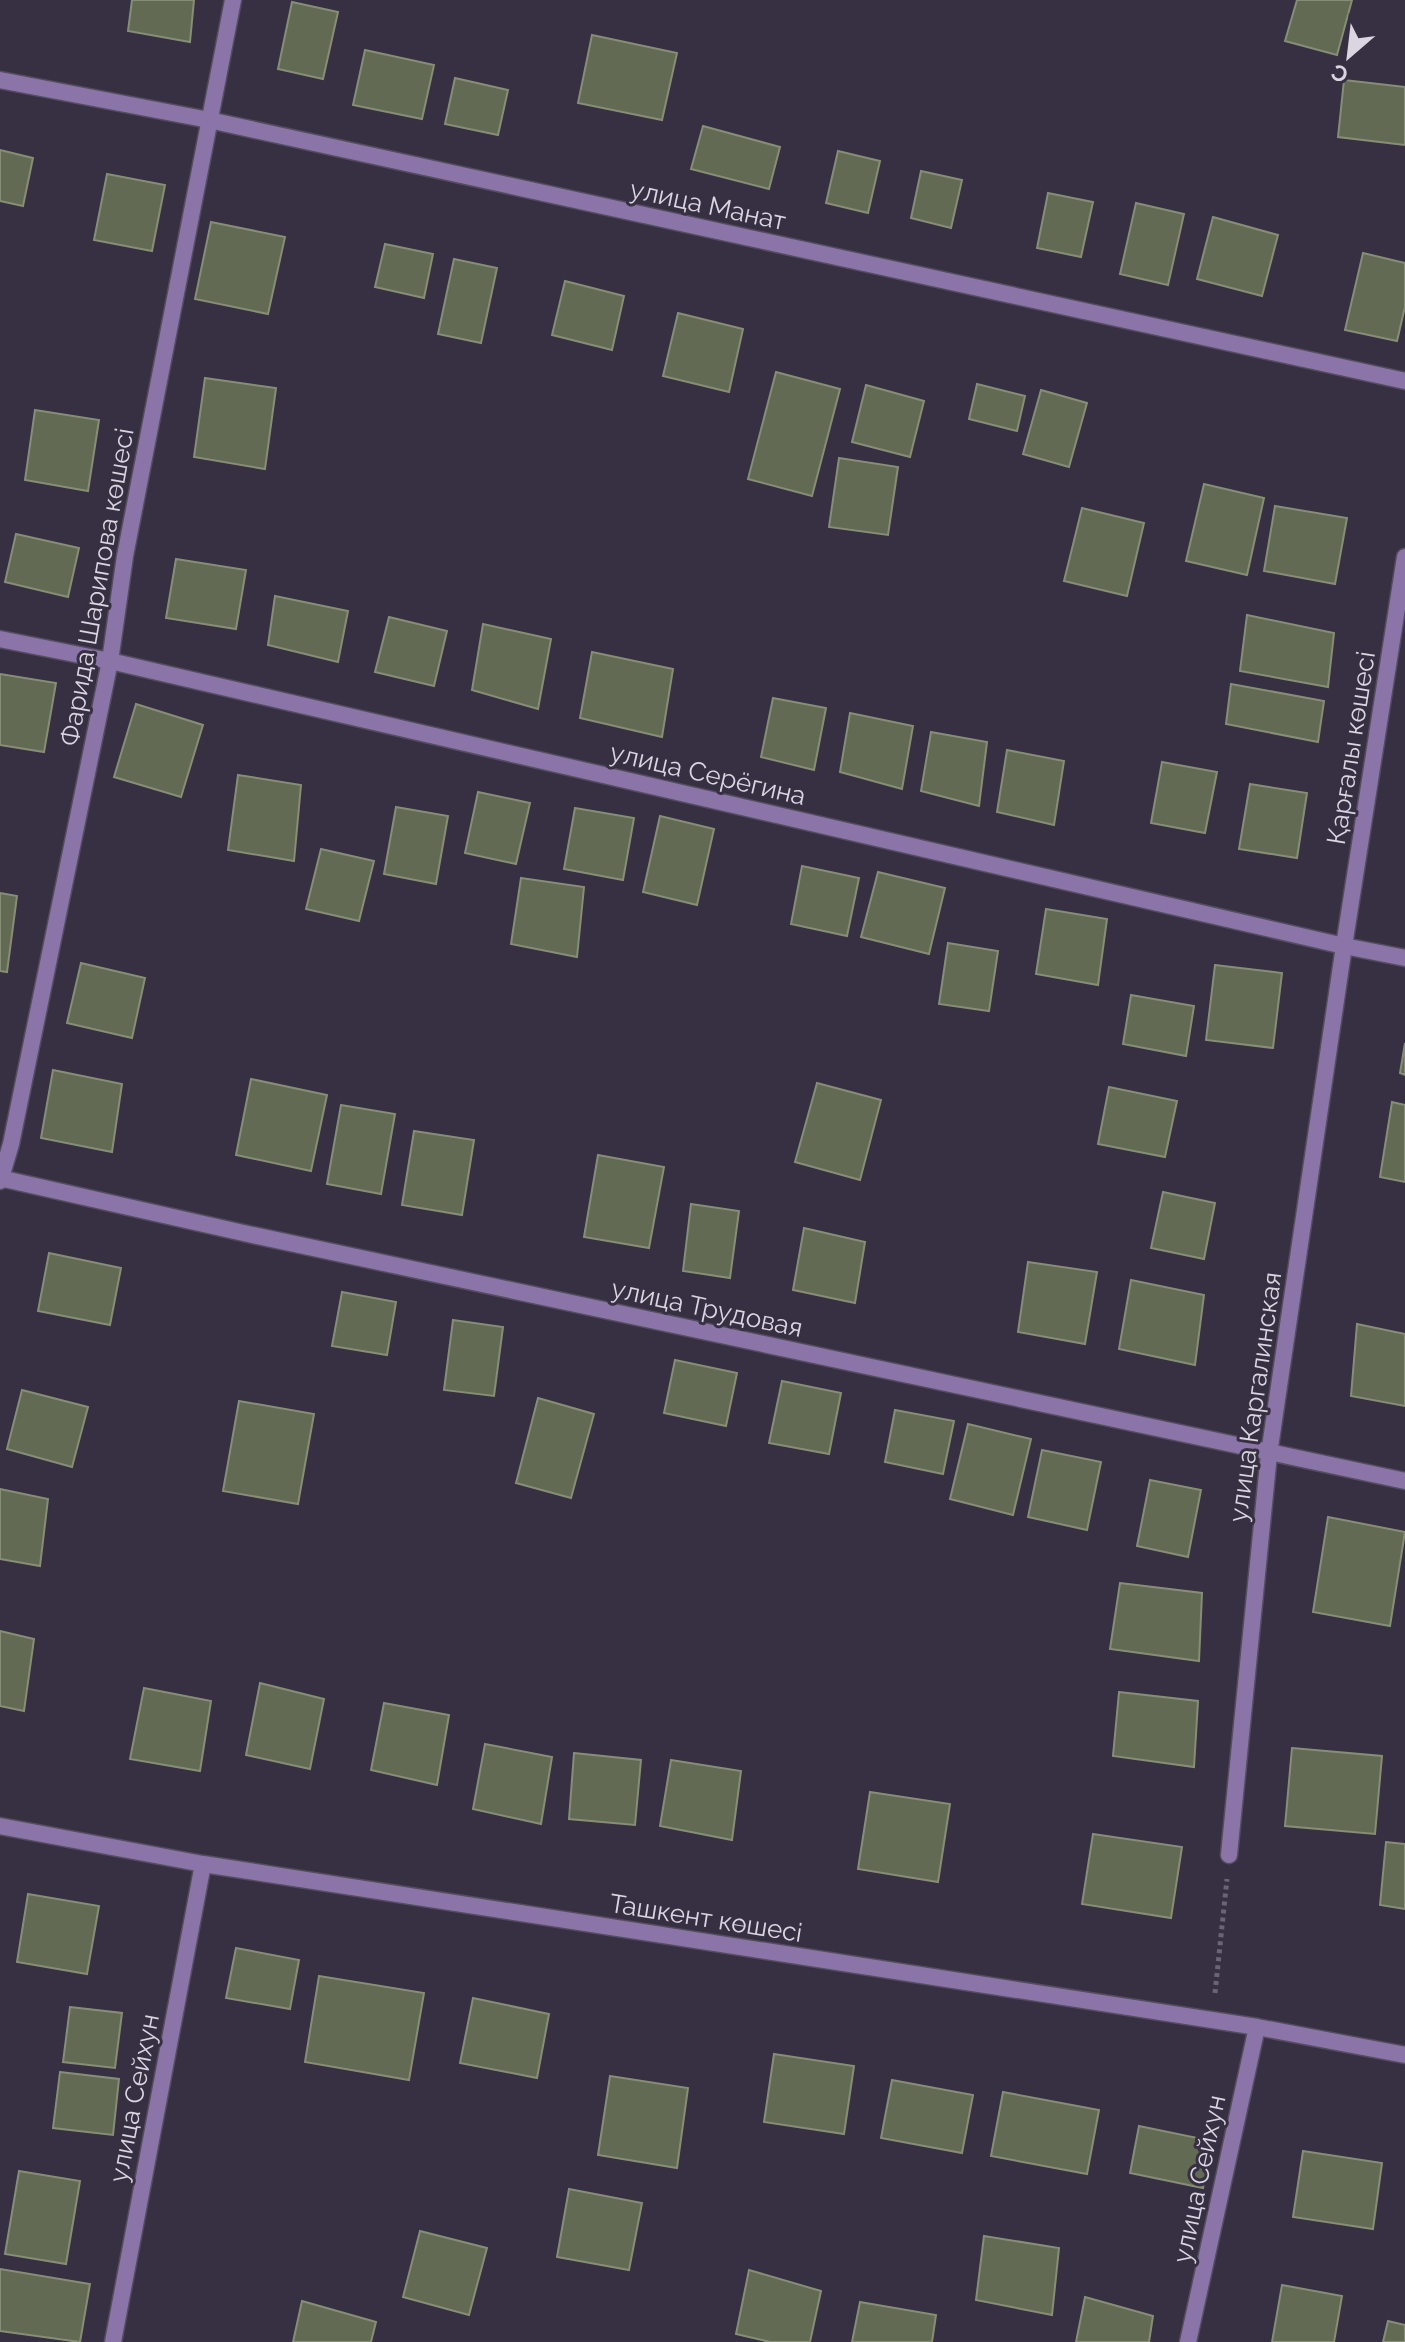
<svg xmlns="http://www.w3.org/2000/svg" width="1405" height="2342" font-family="Raleway,sans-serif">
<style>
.building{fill:#636a54;stroke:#868e76;stroke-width:2}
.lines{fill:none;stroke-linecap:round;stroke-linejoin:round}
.minor-casing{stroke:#544d5f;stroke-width:19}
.path{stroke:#6b6475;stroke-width:5;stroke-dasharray:4 4;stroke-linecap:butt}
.minor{stroke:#8b75a8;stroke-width:16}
.labels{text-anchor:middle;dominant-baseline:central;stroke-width:6;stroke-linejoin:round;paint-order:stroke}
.street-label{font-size:26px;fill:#dad5e1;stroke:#372f42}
</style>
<rect width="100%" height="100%" fill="#372f42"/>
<g class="building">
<path d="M 132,0 L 194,0 L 190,42 L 128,31 Z"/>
<path d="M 1297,0 L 1352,0 L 1337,55 L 1285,41 Z"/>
<path d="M 292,2 L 338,12 L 323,79 L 278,69 Z"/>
<path d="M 592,35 L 677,53 L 662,120 L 578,103 Z"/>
<path d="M 365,50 L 434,65 L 422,119 L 353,105 Z"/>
<path d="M 455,78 L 508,90 L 498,135 L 445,124 Z"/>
<path d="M 1344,80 L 1405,87 L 1405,145 L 1338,137 Z"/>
<path d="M 703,126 L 780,147 L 769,189 L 691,169 Z"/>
<path d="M 0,150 L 33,158 L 23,206 L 0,201 Z"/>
<path d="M 838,151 L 880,161 L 868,213 L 826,203 Z"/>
<path d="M 921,171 L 962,180 L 951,228 L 911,218 Z"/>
<path d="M 107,174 L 165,185 L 152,251 L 94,240 Z"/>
<path d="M 1048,193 L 1093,202 L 1081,257 L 1037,248 Z"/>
<path d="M 1136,203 L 1184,214 L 1168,285 L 1120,274 Z"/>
<path d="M 1213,217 L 1278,235 L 1262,296 L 1197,279 Z"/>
<path d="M 211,222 L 285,237 L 268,314 L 195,299 Z"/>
<path d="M 385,244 L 433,254 L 424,298 L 375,287 Z"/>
<path d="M 1363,253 L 1405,263 L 1405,307 L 1397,341 L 1345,330 Z"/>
<path d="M 454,259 L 497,268 L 481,343 L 438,334 Z"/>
<path d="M 565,281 L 624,296 L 612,350 L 552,335 Z"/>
<path d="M 678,313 L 743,329 L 729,392 L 663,376 Z"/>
<path d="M 776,372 L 840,389 L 812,496 L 748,479 Z"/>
<path d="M 205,378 L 276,388 L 265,469 L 194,457 Z"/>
<path d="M 977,384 L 1025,396 L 1017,431 L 969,419 Z"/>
<path d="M 866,385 L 924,401 L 910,457 L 852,442 Z"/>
<path d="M 1041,390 L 1087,403 L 1069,467 L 1023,454 Z"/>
<path d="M 35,410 L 99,420 L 88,491 L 25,480 Z"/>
<path d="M 839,458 L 898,467 L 888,535 L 829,527 Z"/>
<path d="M 1204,484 L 1264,498 L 1247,575 L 1186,561 Z"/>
<path d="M 1275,506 L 1347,518 L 1335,584 L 1264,571 Z"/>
<path d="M 1082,508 L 1144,523 L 1127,596 L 1064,581 Z"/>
<path d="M 16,534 L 79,548 L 68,597 L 5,582 Z"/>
<path d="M 176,559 L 246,570 L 236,629 L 166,618 Z"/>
<path d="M 275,596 L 348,611 L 338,662 L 268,645 Z"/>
<path d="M 1247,615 L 1334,633 L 1328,687 L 1240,671 Z"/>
<path d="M 389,617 L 447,631 L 434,686 L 375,672 Z"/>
<path d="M 483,624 L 551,639 L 538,709 L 472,690 Z"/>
<path d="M 592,652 L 673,669 L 662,737 L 580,718 Z"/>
<path d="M 0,674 L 56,683 L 44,752 L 0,745 Z"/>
<path d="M 1231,684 L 1324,701 L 1318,742 L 1226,724 Z"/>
<path d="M 773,698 L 826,708 L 814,770 L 761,757 Z"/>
<path d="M 136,704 L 203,725 L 181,797 L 114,777 Z"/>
<path d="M 850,713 L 913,726 L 902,789 L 840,772 Z"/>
<path d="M 931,732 L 987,742 L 979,806 L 921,791 Z"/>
<path d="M 1007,750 L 1064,761 L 1054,825 L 997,812 Z"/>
<path d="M 1162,762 L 1217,772 L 1205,833 L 1151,823 Z"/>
<path d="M 238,775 L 301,785 L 294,861 L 228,850 Z"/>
<path d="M 1250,784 L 1307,793 L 1297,858 L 1239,849 Z"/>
<path d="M 478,792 L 530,803 L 516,864 L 465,853 Z"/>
<path d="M 396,807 L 448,816 L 436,884 L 384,874 Z"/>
<path d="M 575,808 L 634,818 L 623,880 L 564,869 Z"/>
<path d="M 660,816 L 714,829 L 697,905 L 643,892 Z"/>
<path d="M 321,849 L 374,861 L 359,921 L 306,909 Z"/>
<path d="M 802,866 L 859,878 L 847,936 L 791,924 Z"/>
<path d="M 878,872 L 945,888 L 929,954 L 861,937 Z"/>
<path d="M 521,878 L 584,887 L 577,957 L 511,944 Z"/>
<path d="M 0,893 L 17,896 L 7,972 L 0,971 Z"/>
<path d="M 1046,909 L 1107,919 L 1098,985 L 1036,974 Z"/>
<path d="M 948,943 L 998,951 L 989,1011 L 939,1004 Z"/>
<path d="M 81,963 L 145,978 L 132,1038 L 67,1023 Z"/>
<path d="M 1215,965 L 1282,973 L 1273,1048 L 1206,1040 Z"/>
<path d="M 1131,995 L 1194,1006 L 1186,1056 L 1123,1044 Z"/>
<path d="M 1405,1043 L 1405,1075 L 1400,1073 Z"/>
<path d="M 53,1070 L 122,1084 L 112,1152 L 41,1138 Z"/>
<path d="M 251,1079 L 327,1095 L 311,1171 L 236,1155 Z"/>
<path d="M 817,1083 L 881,1100 L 860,1180 L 795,1162 Z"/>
<path d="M 1109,1087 L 1177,1101 L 1165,1157 L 1098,1144 Z"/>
<path d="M 1392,1102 L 1405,1105 L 1405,1182 L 1380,1177 Z"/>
<path d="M 341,1105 L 395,1114 L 381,1194 L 327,1184 Z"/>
<path d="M 414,1131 L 474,1140 L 462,1215 L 402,1205 Z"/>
<path d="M 598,1155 L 664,1167 L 649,1248 L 584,1237 Z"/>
<path d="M 1163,1192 L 1215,1203 L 1204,1259 L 1151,1248 Z"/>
<path d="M 691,1204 L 739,1211 L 730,1278 L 683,1271 Z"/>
<path d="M 804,1228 L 865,1242 L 855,1303 L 793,1290 Z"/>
<path d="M 49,1253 L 121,1268 L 110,1325 L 38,1311 Z"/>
<path d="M 1028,1262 L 1097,1272 L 1085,1344 L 1018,1332 Z"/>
<path d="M 1131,1280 L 1204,1295 L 1195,1365 L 1119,1349 Z"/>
<path d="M 342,1292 L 396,1302 L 387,1355 L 332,1346 Z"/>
<path d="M 453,1320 L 503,1327 L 494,1396 L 444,1390 Z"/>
<path d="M 1357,1324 L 1405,1334 L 1405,1406 L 1351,1396 Z"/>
<path d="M 675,1360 L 737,1373 L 726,1426 L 664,1413 Z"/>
<path d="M 782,1381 L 841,1393 L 829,1454 L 769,1443 Z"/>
<path d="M 22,1390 L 88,1407 L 72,1467 L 7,1449 Z"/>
<path d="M 538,1398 L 594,1414 L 571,1498 L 516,1483 Z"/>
<path d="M 239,1401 L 314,1414 L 298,1504 L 223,1491 Z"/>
<path d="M 895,1410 L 954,1421 L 943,1474 L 885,1462 Z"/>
<path d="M 968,1424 L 1031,1439 L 1013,1515 L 950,1499 Z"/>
<path d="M 1042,1450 L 1101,1462 L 1087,1530 L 1028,1517 Z"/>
<path d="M 1150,1480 L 1201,1490 L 1188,1557 L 1137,1546 Z"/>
<path d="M 0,1489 L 48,1499 L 40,1566 L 0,1559 Z"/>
<path d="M 1328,1517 L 1405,1532 L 1390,1626 L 1313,1612 Z"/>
<path d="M 1120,1583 L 1202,1593 L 1199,1661 L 1110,1649 Z"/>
<path d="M 0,1631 L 34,1639 L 24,1711 L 0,1706 Z"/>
<path d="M 260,1683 L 324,1699 L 310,1769 L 246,1755 Z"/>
<path d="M 144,1688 L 211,1701 L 200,1771 L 130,1759 Z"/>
<path d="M 1119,1692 L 1198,1701 L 1194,1767 L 1113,1756 Z"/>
<path d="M 384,1703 L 449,1715 L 437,1785 L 371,1770 Z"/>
<path d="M 485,1744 L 552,1757 L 541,1824 L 473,1809 Z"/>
<path d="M 1292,1748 L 1382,1756 L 1375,1834 L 1285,1826 Z"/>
<path d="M 574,1753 L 641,1760 L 635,1825 L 569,1819 Z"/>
<path d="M 671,1760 L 741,1771 L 732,1840 L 660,1826 Z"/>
<path d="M 870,1792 L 950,1804 L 938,1882 L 858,1869 Z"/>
<path d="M 1093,1834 L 1182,1847 L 1171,1918 L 1082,1904 Z"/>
<path d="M 1386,1842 L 1405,1844 L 1405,1909 L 1380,1905 Z"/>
<path d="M 28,1894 L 99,1906 L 87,1974 L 17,1962 Z"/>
<path d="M 236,1948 L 299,1960 L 290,2009 L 226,1998 Z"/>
<path d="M 319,1976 L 424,1993 L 409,2080 L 305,2062 Z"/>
<path d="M 473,1998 L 549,2014 L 537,2078 L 460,2063 Z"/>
<path d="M 70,2007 L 122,2013 L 115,2068 L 63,2062 Z"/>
<path d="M 774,2054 L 854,2066 L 844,2134 L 764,2122 Z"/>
<path d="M 60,2072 L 119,2079 L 113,2135 L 53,2128 Z"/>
<path d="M 610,2076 L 688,2088 L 677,2168 L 598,2155 Z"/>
<path d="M 892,2080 L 973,2095 L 962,2153 L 881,2138 Z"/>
<path d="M 1003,2092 L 1099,2110 L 1087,2174 L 991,2156 Z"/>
<path d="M 1139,2126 L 1212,2141 L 1203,2188 L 1130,2173 Z"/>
<path d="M 1303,2151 L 1382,2163 L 1373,2229 L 1293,2217 Z"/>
<path d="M 19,2171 L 80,2181 L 66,2264 L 5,2254 Z"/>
<path d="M 569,2189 L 642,2203 L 629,2270 L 557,2257 Z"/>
<path d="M 420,2231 L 487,2248 L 469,2315 L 403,2297 Z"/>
<path d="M 984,2236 L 1059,2248 L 1052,2315 L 976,2300 Z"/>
<path d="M 0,2269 L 90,2284 L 80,2342 L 0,2331 Z"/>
<path d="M 749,2270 L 821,2291 L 810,2342 L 770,2342 L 736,2334 Z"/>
<path d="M 1282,2285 L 1342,2296 L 1334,2342 L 1272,2342 Z"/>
<path d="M 1085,2297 L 1153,2316 L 1149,2342 L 1076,2342 Z"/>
<path d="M 302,2301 L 376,2322 L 371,2342 L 293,2342 Z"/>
<path d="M 860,2302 L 936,2315 L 932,2342 L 852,2342 Z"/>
<path d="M 1388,2321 L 1405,2325 L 1405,2342 L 1383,2342 Z"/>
</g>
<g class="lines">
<defs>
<g id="minor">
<path d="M 0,80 L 209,120 L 1405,381"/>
<path d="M 0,639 L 110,661 L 1344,946 L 1405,958"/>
<path d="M 0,1178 L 248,1234 L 1405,1481"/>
<path d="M 0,1181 L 11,1144 L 110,661 L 125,556 L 233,0"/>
<path d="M 0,1826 L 203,1864 L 1257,2027 L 1405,2055"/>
<path d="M 1229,1855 L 1269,1454 L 1344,946 L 1405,557"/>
<path d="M 113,2342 L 203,1864"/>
<path d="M 1188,2342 L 1257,2027"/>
</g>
</defs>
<use href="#minor" class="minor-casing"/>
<path class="path" d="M 1215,1993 L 1227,1879"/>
<use href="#minor" class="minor"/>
</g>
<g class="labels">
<g class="street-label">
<text transform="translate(708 205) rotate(12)">улица Манат</text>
<text transform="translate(97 587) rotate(-80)">Фарида Шарипова көшесі</text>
<text transform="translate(1351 748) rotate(-81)">Қарғалы көшесі</text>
<text transform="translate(708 774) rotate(13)">улица Серёгина</text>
<text transform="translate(707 1308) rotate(12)">улица Трудовая</text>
<text transform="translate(1255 1397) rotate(-82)">улица Каргалинская</text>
<text transform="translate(706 1918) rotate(9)">Ташкент көшесі</text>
<text transform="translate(134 2098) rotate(-79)">улица Сейхун</text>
<text transform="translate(1199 2179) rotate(-78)">улица Сейхун</text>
</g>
</g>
<g transform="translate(1349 56) rotate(208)" stroke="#372f42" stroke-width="6" paint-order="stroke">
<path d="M0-6L14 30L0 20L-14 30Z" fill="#dad5e1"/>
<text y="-12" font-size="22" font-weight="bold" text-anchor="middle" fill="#dad5e1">С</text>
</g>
</svg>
